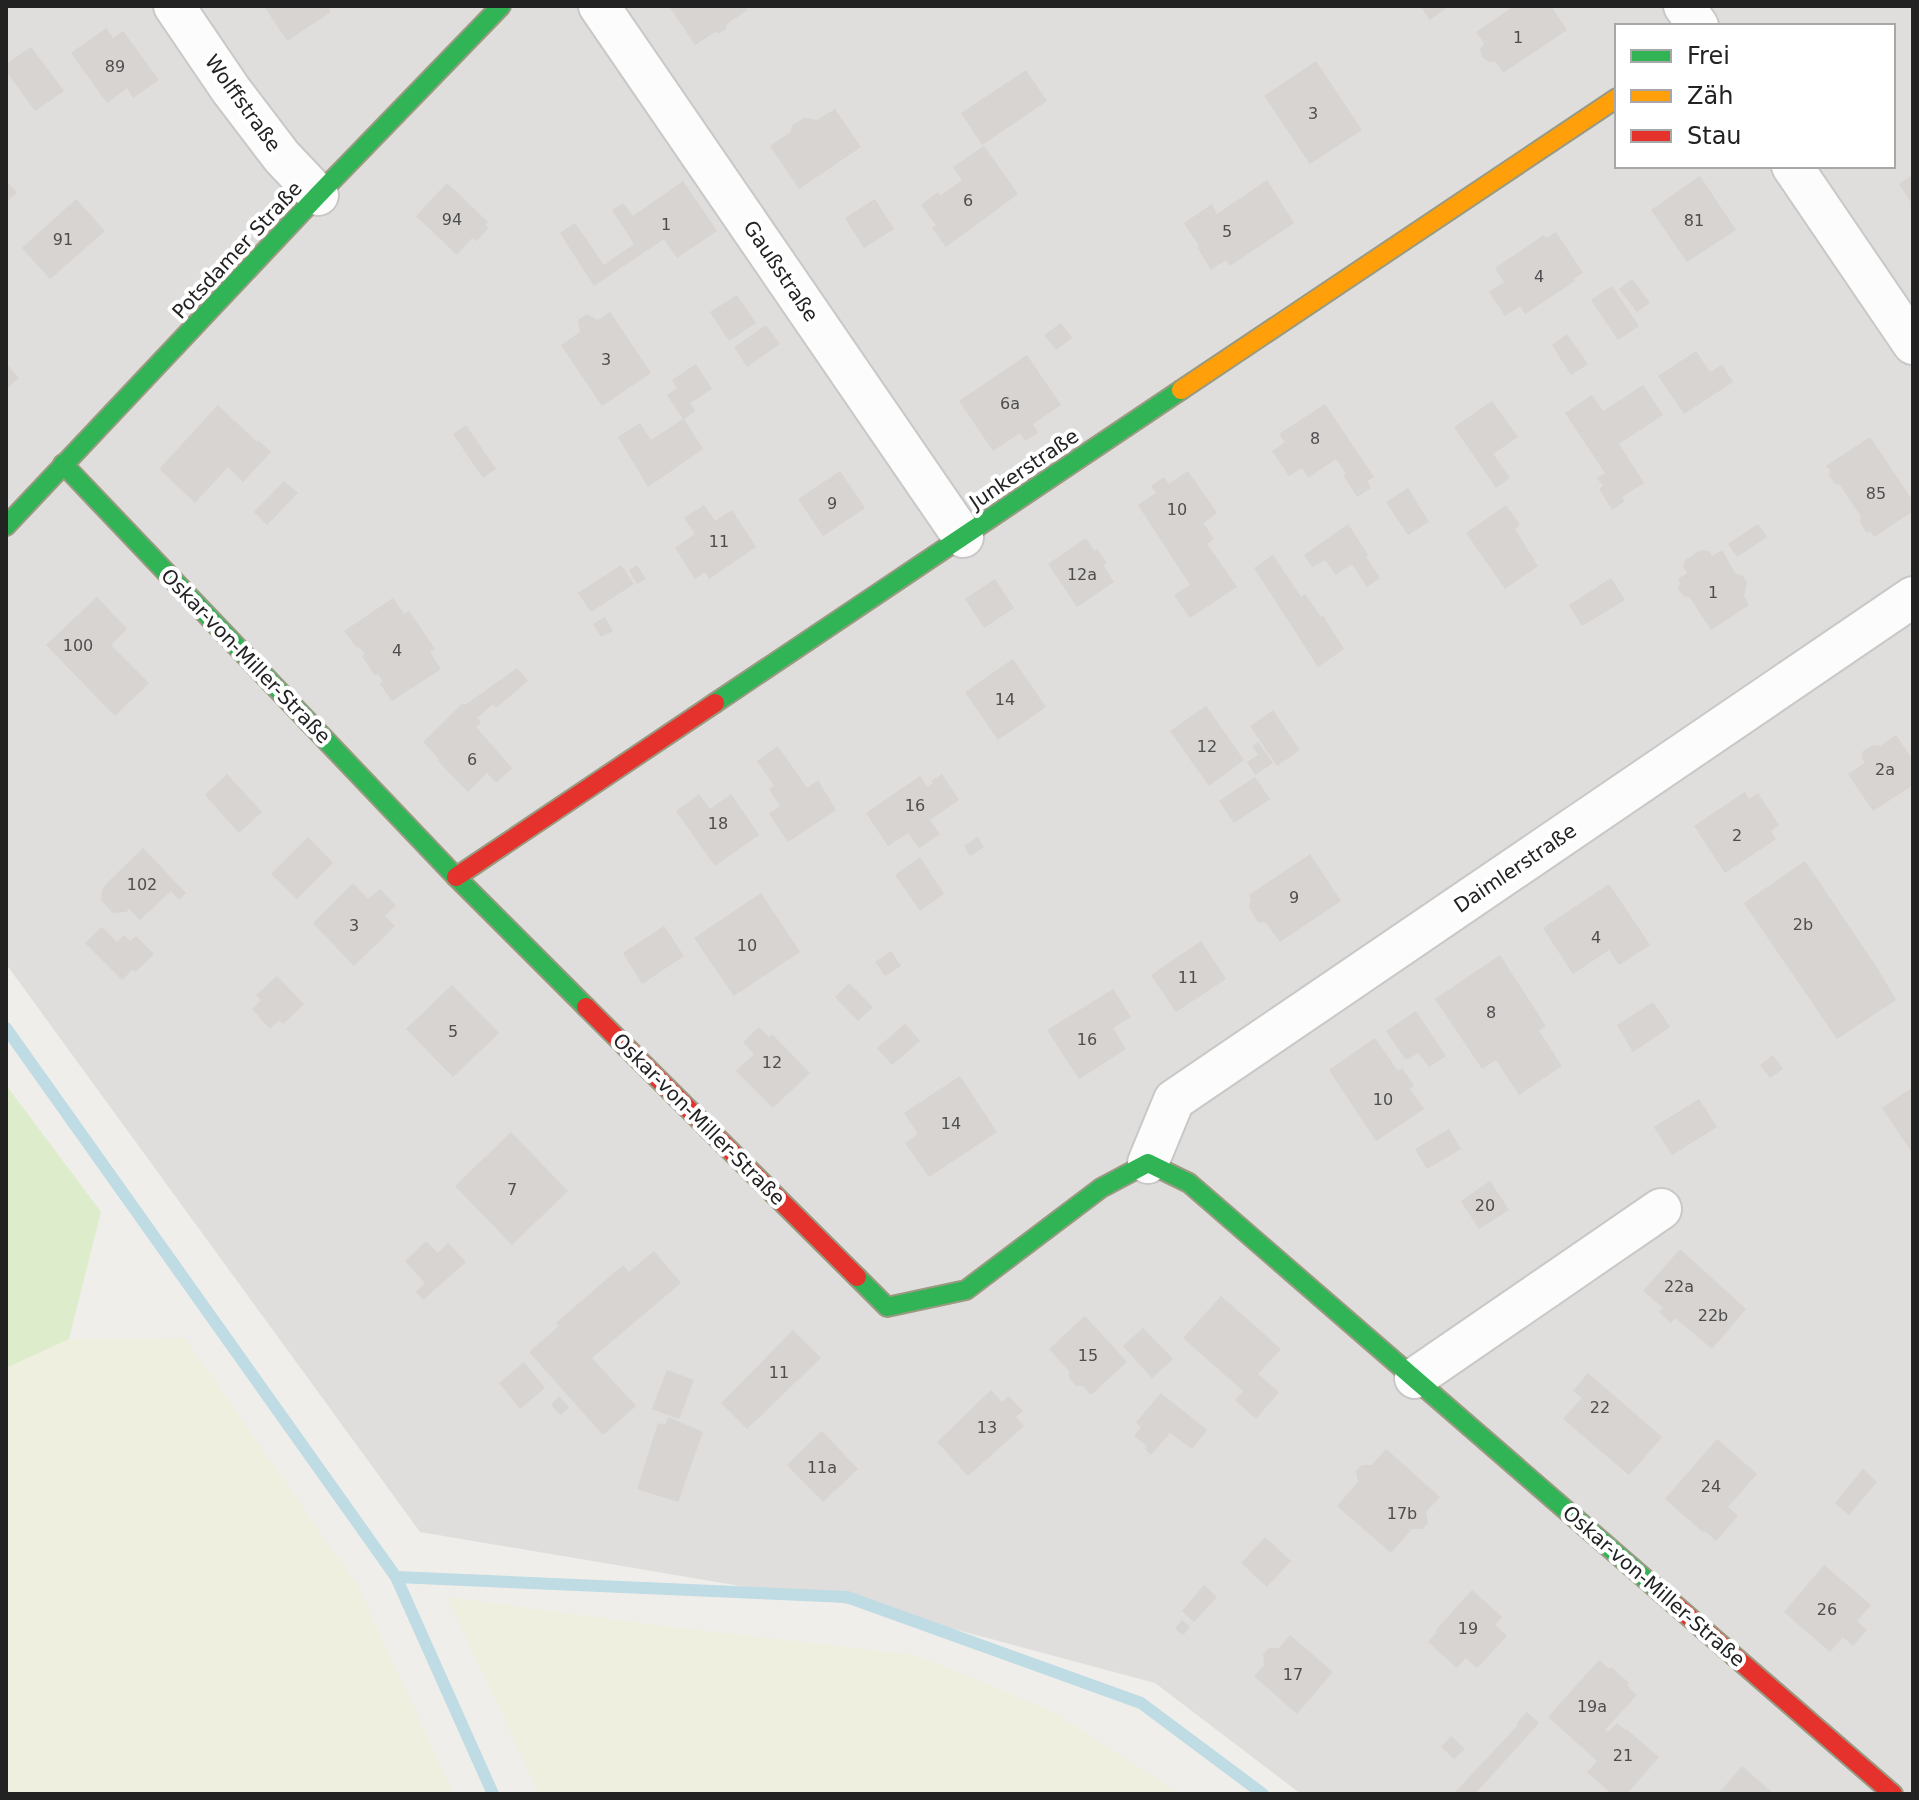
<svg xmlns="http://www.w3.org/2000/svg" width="1919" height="1800" font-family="'DejaVu Sans',sans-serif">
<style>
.residential{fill:#dfdedc;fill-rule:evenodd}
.farmland{fill:#efefdf}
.grass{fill:#ddeccb}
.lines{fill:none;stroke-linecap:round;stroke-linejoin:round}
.stream{stroke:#bfdbe3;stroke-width:12}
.building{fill:#d7d4d2}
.street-casing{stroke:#c9c8c7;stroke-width:44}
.fast-casing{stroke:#999a82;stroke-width:22}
.slow-casing{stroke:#999a82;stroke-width:22}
.jam-casing{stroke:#999a82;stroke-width:22}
.street{stroke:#fdfcfc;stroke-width:40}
.fast{stroke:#30b455;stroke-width:18}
.slow{stroke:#ff9f0a;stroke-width:18}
.jam{stroke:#e5322d;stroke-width:18}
.labels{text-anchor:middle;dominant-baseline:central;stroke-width:8;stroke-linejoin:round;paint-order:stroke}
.number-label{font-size:16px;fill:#4f4e4e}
.street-label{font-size:20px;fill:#222;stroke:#fff}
</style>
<rect width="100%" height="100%" fill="#f0eeeb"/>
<path class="residential" d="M 6,6 L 1913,6 L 1913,1794 L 1301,1794 L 1155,1683 L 883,1610 L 420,1532 L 6,964 ZM 1617,26 L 1893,26 L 1893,166 L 1617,166 Z"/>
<g class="farmland">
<path d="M 185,1338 L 359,1588 L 454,1794 L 6,1794 L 6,1368 L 69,1339 Z"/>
<path d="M 447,1597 L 656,1625 L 916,1655 L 1050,1710 L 1180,1794 L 539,1794 Z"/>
</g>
<path class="grass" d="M 6,1085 L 101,1212 L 69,1339 L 6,1368 Z"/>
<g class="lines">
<g class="stream">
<path d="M 6,1028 L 396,1577 L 493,1794"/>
<path d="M 396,1577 L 847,1597 L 1141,1703 L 1263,1794"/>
</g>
</g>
<g class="building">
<path d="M 264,6 L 327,6 L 331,12 L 287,41 Z"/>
<path d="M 669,6 L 744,6 L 747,10 L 727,24 L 726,29 L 719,33 L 715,32 L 695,45 Z"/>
<path d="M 1420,6 L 1449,6 L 1430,20 Z"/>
<path d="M 1514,6 L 1551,6 L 1567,30 L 1503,73 L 1496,62 L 1489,62 L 1482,57 L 1480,50 L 1484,43 L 1476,32 Z"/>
<path d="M 106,28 L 113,38 L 123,31 L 159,80 L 133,98 L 127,88 L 107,103 L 71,53 Z"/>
<path d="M 31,47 L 64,91 L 35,111 L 6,71 L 6,64 Z"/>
<path d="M 1316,61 L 1362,130 L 1310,164 L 1264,96 Z"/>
<path d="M 1026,70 L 1047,101 L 982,145 L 961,113 Z"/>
<path d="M 835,109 L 861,147 L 799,189 L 770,146 L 791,132 L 792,125 L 804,118 L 817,120 Z"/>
<path d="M 984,146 L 1018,194 L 946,247 L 932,228 L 936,225 L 921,205 L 938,192 L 940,196 L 962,180 L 953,167 Z"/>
<path d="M 1913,175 L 1913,205 L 1899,184 Z"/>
<path d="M 1700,176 L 1736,230 L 1687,262 L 1651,210 Z"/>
<path d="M 6,180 L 17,193 L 6,202 Z"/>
<path d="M 1267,180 L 1294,223 L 1230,266 L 1226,260 L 1211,270 L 1197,247 L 1199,246 L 1184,223 L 1212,204 L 1217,214 Z"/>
<path d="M 683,181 L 717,231 L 677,258 L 664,239 L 594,286 L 560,233 L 575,223 L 604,265 L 634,244 L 612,210 L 623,203 L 633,216 Z"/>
<path d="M 447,183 L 488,222 L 485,225 L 489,228 L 476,241 L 472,238 L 457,255 L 416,216 Z"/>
<path d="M 76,199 L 105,231 L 50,279 L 22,248 Z"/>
<path d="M 875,199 L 894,229 L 864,248 L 845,218 Z"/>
<path d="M 1556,232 L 1583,273 L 1573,279 L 1575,281 L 1525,314 L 1520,306 L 1505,316 L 1489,292 L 1504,282 L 1495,268 L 1544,235 L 1547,238 Z"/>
<path d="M 1632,279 L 1650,303 L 1637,312 L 1619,289 Z"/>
<path d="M 1612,286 L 1639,326 L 1618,340 L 1591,300 Z"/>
<path d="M 737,295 L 756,323 L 729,341 L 710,312 Z"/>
<path d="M 610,312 L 651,373 L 602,406 L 561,345 L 580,332 L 578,320 L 587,314 L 598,320 Z"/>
<path d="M 1061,323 L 1072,338 L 1056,350 L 1044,335 Z"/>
<path d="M 766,325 L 780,344 L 747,367 L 734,347 Z"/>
<path d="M 1567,334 L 1588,364 L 1571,375 L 1552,345 Z"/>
<path d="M 1696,351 L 1710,372 L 1722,365 L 1733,382 L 1684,414 L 1658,376 Z"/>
<path d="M 1027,355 L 1061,405 L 1033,424 L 1038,433 L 1025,441 L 1020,433 L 993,451 L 959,401 Z"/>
<path d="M 6,363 L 19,378 L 6,389 Z"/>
<path d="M 696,364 L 712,389 L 690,403 L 695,411 L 684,419 L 703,449 L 648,487 L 618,437 L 640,423 L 651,440 L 683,419 L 667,395 L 677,388 L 672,380 Z"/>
<path d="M 1643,385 L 1663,415 L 1619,444 L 1644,483 L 1622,497 L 1625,501 L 1612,510 L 1599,489 L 1603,486 L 1597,478 L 1605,473 L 1565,413 L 1592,395 L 1603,411 Z"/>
<path d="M 1492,401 L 1518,437 L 1493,454 L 1510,478 L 1496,488 L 1454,427 Z"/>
<path d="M 1325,404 L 1374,477 L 1367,481 L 1371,488 L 1357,497 L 1343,475 L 1346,474 L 1336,459 L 1308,478 L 1302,468 L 1289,476 L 1272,451 L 1285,442 L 1279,434 Z"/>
<path d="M 218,405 L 257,442 L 258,440 L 271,452 L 243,482 L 228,467 L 195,503 L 159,469 Z"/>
<path d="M 466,425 L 496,469 L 483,478 L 453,434 Z"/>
<path d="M 1870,437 L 1913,501 L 1913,511 L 1874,537 L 1871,532 L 1866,532 L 1860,522 L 1861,517 L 1840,485 L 1835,484 L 1829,475 L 1830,470 L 1826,466 Z"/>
<path d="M 840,471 L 865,508 L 823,536 L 798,499 Z"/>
<path d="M 1188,471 L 1217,513 L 1203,523 L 1214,539 L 1207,544 L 1237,587 L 1190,618 L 1174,595 L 1190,585 L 1138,505 L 1156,493 L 1151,486 L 1164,477 L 1169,484 Z"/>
<path d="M 284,481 L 298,493 L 267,525 L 254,512 Z"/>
<path d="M 1408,488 L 1429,522 L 1408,535 L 1386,502 Z"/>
<path d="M 704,505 L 715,521 L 732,510 L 756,547 L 709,579 L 705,572 L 695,579 L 675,548 L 695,534 L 684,518 Z"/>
<path d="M 1506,505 L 1520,525 L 1515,529 L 1538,566 L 1505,589 L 1466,533 Z"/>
<path d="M 1348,524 L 1368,555 L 1366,557 L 1380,578 L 1367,587 L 1352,564 L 1336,575 L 1325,560 L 1312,567 L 1304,555 Z"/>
<path d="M 1758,524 L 1767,537 L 1737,557 L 1728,544 Z"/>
<path d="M 1086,538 L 1094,551 L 1097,549 L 1107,563 L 1103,565 L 1114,582 L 1077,607 L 1048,564 Z"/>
<path d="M 1701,550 L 1709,551 L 1712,556 L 1722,550 L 1736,574 L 1742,575 L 1747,582 L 1744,596 L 1749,605 L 1711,630 L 1690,598 L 1684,596 L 1678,589 L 1680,582 L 1678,579 L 1687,573 L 1683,567 L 1685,560 Z"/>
<path d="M 1273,555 L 1301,597 L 1305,594 L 1321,617 L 1323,616 L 1344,649 L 1318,667 L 1254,568 Z"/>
<path d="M 621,565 L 634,584 L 591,612 L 578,593 Z"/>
<path d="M 637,565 L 646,579 L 637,584 L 629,570 Z"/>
<path d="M 1611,578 L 1625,600 L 1582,626 L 1569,605 Z"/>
<path d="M 995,579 L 1014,608 L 984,628 L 965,599 Z"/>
<path d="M 97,597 L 127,629 L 111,645 L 149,683 L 115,716 L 46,645 Z"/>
<path d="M 393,598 L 404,614 L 409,611 L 435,649 L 430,652 L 441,669 L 392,701 L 380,684 L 383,682 L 378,674 L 375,676 L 362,656 L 365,654 L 359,647 L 357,648 L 344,631 Z"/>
<path d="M 605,617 L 613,631 L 601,637 L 593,624 Z"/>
<path d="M 1013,659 L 1046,707 L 998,740 L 965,692 Z"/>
<path d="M 517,668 L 528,681 L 496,708 L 493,704 L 477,718 L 481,722 L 476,727 L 512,768 L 496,783 L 487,773 L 468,792 L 437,760 L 439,759 L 423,742 L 463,703 L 465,705 Z"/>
<path d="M 1206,706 L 1244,760 L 1209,786 L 1170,731 Z"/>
<path d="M 1273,710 L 1300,750 L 1277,766 L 1250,726 Z"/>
<path d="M 1896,735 L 1913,760 L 1913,785 L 1873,811 L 1848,774 L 1865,763 L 1862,758 L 1863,751 L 1874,745 L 1880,746 Z"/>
<path d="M 1258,742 L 1273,763 L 1255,775 L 1247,762 L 1258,755 L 1252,746 Z"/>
<path d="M 778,746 L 807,788 L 818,780 L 836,810 L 788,842 L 769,814 L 780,806 L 769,789 L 774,786 L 757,761 Z"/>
<path d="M 227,774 L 262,812 L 239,833 L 205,795 Z"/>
<path d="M 942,774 L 959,800 L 930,820 L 940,834 L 919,848 L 908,833 L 888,846 L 866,813 L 920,776 L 928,787 L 933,783 L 931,781 Z"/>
<path d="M 1255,777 L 1270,799 L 1234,823 L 1219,801 Z"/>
<path d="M 1745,792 L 1749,799 L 1758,793 L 1779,825 L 1771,831 L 1776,839 L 1725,873 L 1694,826 Z"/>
<path d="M 699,794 L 710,809 L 731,794 L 759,835 L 715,866 L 676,811 Z"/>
<path d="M 308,837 L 333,863 L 297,899 L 271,874 Z"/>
<path d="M 978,837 L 984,847 L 970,856 L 964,846 Z"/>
<path d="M 143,848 L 186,893 L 179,900 L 171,891 L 140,920 L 129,909 L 126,912 L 113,913 L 101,900 L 102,890 L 106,884 Z"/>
<path d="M 1310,854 L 1341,901 L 1280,942 L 1266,923 L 1258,922 L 1249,907 L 1251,899 L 1249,895 Z"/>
<path d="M 920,857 L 944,894 L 920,911 L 895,875 Z"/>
<path d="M 1805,861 L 1878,969 L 1896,1000 L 1837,1039 L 1744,903 Z"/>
<path d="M 353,883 L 368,899 L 380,889 L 396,905 L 385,916 L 395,926 L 354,966 L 313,923 Z"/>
<path d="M 1609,884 L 1650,945 L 1619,965 L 1609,950 L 1573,974 L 1543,928 Z"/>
<path d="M 761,893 L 800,952 L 734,996 L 694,938 Z"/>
<path d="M 664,926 L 684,956 L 642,984 L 623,953 Z"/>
<path d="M 102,927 L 117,942 L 124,935 L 130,941 L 136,936 L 154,954 L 135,972 L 133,969 L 122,980 L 85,943 Z"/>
<path d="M 1201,941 L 1226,979 L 1176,1012 L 1151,975 Z"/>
<path d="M 891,951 L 901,966 L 885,976 L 875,962 Z"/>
<path d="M 1500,955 L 1546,1026 L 1539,1031 L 1562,1066 L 1519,1095 L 1496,1060 L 1482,1069 L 1435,999 Z"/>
<path d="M 277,976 L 304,1004 L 283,1024 L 279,1020 L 270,1029 L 252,1009 L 261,1000 L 256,995 Z"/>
<path d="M 849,983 L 873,1007 L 858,1021 L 835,997 Z"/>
<path d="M 452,985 L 499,1033 L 453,1077 L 406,1029 Z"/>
<path d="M 1113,989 L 1131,1017 L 1113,1028 L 1126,1049 L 1079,1079 L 1047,1030 Z"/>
<path d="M 1653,1002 L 1670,1027 L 1633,1052 L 1617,1025 Z"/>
<path d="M 1416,1011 L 1446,1056 L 1429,1067 L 1418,1053 L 1409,1059 L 1405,1059 L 1386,1031 Z"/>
<path d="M 905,1024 L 920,1041 L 892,1065 L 877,1048 Z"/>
<path d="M 759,1027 L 769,1037 L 772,1034 L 810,1073 L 773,1108 L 736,1071 L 754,1054 L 743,1042 Z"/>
<path d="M 1375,1038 L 1398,1071 L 1402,1068 L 1414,1086 L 1410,1089 L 1424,1109 L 1376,1141 L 1329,1070 Z"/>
<path d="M 1773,1055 L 1783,1069 L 1770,1078 L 1760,1065 Z"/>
<path d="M 960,1076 L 997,1132 L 929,1177 L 905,1143 L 918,1134 L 904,1113 Z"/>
<path d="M 1913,1087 L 1913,1154 L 1882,1108 Z"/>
<path d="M 1699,1099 L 1717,1127 L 1672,1155 L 1654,1127 Z"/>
<path d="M 1449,1129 L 1461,1149 L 1427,1169 L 1415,1149 Z"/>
<path d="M 511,1132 L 568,1191 L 512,1245 L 455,1186 Z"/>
<path d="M 1490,1181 L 1509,1210 L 1479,1229 L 1461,1201 Z"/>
<path d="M 426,1241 L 438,1253 L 448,1243 L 466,1262 L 423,1300 L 416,1292 L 425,1283 L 405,1261 Z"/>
<path d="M 1680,1249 L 1746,1309 L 1712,1349 L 1679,1321 L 1679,1322 L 1675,1318 L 1671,1323 L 1659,1312 L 1663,1308 L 1643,1291 Z"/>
<path d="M 654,1251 L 681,1283 L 592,1358 L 636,1406 L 603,1435 L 529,1352 L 559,1326 L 556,1323 L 623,1265 L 629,1272 Z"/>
<path d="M 1221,1296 L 1281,1349 L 1258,1374 L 1279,1392 L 1256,1419 L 1235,1400 L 1243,1391 L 1183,1338 Z"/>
<path d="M 1085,1316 L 1127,1362 L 1091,1395 L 1083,1386 L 1076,1386 L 1069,1378 L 1069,1371 L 1049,1349 Z"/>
<path d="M 1143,1328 L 1173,1359 L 1152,1378 L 1123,1346 Z"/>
<path d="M 793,1330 L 821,1358 L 747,1429 L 721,1403 Z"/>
<path d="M 524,1362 L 545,1388 L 520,1409 L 499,1383 Z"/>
<path d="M 667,1370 L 694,1380 L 679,1419 L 652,1409 Z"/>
<path d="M 1588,1373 L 1662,1437 L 1629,1475 L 1563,1419 L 1582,1398 L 1573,1391 Z"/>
<path d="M 991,1390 L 1002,1402 L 1009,1396 L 1023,1411 L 1016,1417 L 1024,1426 L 968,1476 L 937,1442 Z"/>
<path d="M 1161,1393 L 1207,1430 L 1192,1449 L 1170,1433 L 1151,1455 L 1145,1449 L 1147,1446 L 1134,1436 L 1141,1427 L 1136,1422 Z"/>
<path d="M 559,1396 L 569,1407 L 561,1415 L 551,1405 Z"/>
<path d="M 668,1417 L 703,1432 L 678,1502 L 637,1489 L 658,1423 L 665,1425 Z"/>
<path d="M 822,1431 L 858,1469 L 823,1502 L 787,1465 Z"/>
<path d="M 1717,1439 L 1757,1474 L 1728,1507 L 1738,1516 L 1716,1541 L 1706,1532 L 1704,1533 L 1665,1499 Z"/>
<path d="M 1386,1449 L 1440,1497 L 1426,1512 L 1428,1523 L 1422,1529 L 1412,1529 L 1391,1553 L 1337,1506 L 1358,1482 L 1356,1471 L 1362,1465 L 1372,1465 Z"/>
<path d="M 1863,1469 L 1877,1482 L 1849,1515 L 1835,1503 Z"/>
<path d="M 1265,1537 L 1291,1561 L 1267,1587 L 1241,1563 Z"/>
<path d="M 1824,1565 L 1871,1605 L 1857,1621 L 1867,1630 L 1853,1646 L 1843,1637 L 1830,1652 L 1784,1612 Z"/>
<path d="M 1204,1585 L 1217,1597 L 1194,1622 L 1182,1611 Z"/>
<path d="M 1472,1590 L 1502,1617 L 1495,1625 L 1507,1636 L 1477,1668 L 1466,1658 L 1457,1668 L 1428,1642 L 1437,1632 L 1436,1630 Z"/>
<path d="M 1182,1620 L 1190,1627 L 1183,1635 L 1175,1629 Z"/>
<path d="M 1290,1635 L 1333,1672 L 1297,1714 L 1254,1676 L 1264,1665 L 1263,1654 L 1269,1648 L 1279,1648 Z"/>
<path d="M 1599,1660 L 1609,1669 L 1611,1667 L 1629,1683 L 1627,1686 L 1637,1695 L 1605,1730 L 1608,1732 L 1617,1723 L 1625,1730 L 1626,1729 L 1659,1757 L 1627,1794 L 1612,1794 L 1587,1772 L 1597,1761 L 1548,1717 Z"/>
<path d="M 1527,1712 L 1539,1723 L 1475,1794 L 1458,1794 L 1456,1791 L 1518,1725 L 1516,1724 Z"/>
<path d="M 1451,1736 L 1465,1749 L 1454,1759 L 1441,1747 Z"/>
<path d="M 1742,1766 L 1774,1794 L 1718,1794 Z"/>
</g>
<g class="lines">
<defs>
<g id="street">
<path d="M 174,6 L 231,90 L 282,157 L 318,195"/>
<path d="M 599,6 L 963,537"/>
<path d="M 1684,6 L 1698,26"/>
<path d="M 1792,166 L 1913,344"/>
<path d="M 1148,1163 L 1174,1100 L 1913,597"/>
<path d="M 1415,1378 L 1661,1209"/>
</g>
<g id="fast">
<path d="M 63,464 L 456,877 L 586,1007"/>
<path d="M 6,526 L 318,195 L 501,6"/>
<path d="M 715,703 L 1181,390"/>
<path d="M 857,1277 L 887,1307 L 966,1290 L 1101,1188 L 1148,1163 L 1189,1183 L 1673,1603"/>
</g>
<path id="slow" d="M 1181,390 L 1617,98"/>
<g id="jam">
<path d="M 456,877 L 715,703"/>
<path d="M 586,1007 L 857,1277"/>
<path d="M 1673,1603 L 1893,1794"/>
</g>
</defs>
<use href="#street" class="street-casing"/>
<use href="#fast" class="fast-casing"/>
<use href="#slow" class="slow-casing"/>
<use href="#jam" class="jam-casing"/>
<use href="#street" class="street"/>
<use href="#fast" class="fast"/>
<use href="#slow" class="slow"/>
<use href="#jam" class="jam"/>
</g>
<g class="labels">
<g class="number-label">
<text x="1518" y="37">1</text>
<text x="115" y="66">89</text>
<text x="1313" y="113">3</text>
<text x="968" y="200">6</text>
<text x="452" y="219">94</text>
<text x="1694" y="220">81</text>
<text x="666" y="224">1</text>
<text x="1227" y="231">5</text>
<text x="63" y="239">91</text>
<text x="1539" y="276">4</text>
<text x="606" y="359">3</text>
<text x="1010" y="403">6a</text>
<text x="1315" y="438">8</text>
<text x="1876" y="493">85</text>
<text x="832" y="503">9</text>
<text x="1177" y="509">10</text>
<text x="719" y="541">11</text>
<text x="1082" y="574">12a</text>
<text x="1713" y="592">1</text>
<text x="78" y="645">100</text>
<text x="397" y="650">4</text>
<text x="1005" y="699">14</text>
<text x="1207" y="746">12</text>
<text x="472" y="759">6</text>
<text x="1885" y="769">2a</text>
<text x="915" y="805">16</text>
<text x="718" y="823">18</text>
<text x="1737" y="835">2</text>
<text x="142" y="884">102</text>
<text x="1294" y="897">9</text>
<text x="1803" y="924">2b</text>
<text x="354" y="925">3</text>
<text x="1596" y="937">4</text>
<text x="747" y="945">10</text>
<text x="1188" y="977">11</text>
<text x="1491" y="1012">8</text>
<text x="453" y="1031">5</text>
<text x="1087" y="1039">16</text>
<text x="772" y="1062">12</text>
<text x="1383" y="1099">10</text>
<text x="951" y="1123">14</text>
<text x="512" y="1189">7</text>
<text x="1485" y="1205">20</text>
<text x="1679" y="1286">22a</text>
<text x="1713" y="1315">22b</text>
<text x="1088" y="1355">15</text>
<text x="779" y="1372">11</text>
<text x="1600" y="1407">22</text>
<text x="987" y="1427">13</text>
<text x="822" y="1467">11a</text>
<text x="1711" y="1486">24</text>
<text x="1402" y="1513">17b</text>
<text x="1827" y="1609">26</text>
<text x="1468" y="1628">19</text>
<text x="1293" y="1674">17</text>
<text x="1592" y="1706">19a</text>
<text x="1623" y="1755">21</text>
</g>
<g class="street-label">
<text transform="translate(243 103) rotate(54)">Wolffstraße</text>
<text transform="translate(237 250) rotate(-47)">Potsdamer Straße</text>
<text transform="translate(781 271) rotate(56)">Gaußstraße</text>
<text transform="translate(1024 469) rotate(-34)">Junkerstraße</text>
<text transform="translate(246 656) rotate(46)">Oskar-von-Miller-Straße</text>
<text transform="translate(1515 868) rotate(-34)">Daimlerstraße</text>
<text transform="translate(699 1119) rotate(45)">Oskar-von-Miller-Straße</text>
<text transform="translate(1654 1586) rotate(41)">Oskar-von-Miller-Straße</text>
</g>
</g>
<rect width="1919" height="1800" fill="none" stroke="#222222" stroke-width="16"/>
<rect x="1615" y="24" width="280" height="144" fill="#ffffff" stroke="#a7a7a7" stroke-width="2"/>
<rect x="1631" y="50" width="40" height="12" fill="#30b455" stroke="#a7a7a7" stroke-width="2"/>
<text x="1687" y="64" font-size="24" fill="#222222">Frei</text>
<rect x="1631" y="90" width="40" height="12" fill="#ff9f0a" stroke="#a7a7a7" stroke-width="2"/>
<text x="1687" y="104" font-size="24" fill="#222222">Zäh</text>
<rect x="1631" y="130" width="40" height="12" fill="#e5322d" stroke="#a7a7a7" stroke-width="2"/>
<text x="1687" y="144" font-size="24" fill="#222222">Stau</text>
</svg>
